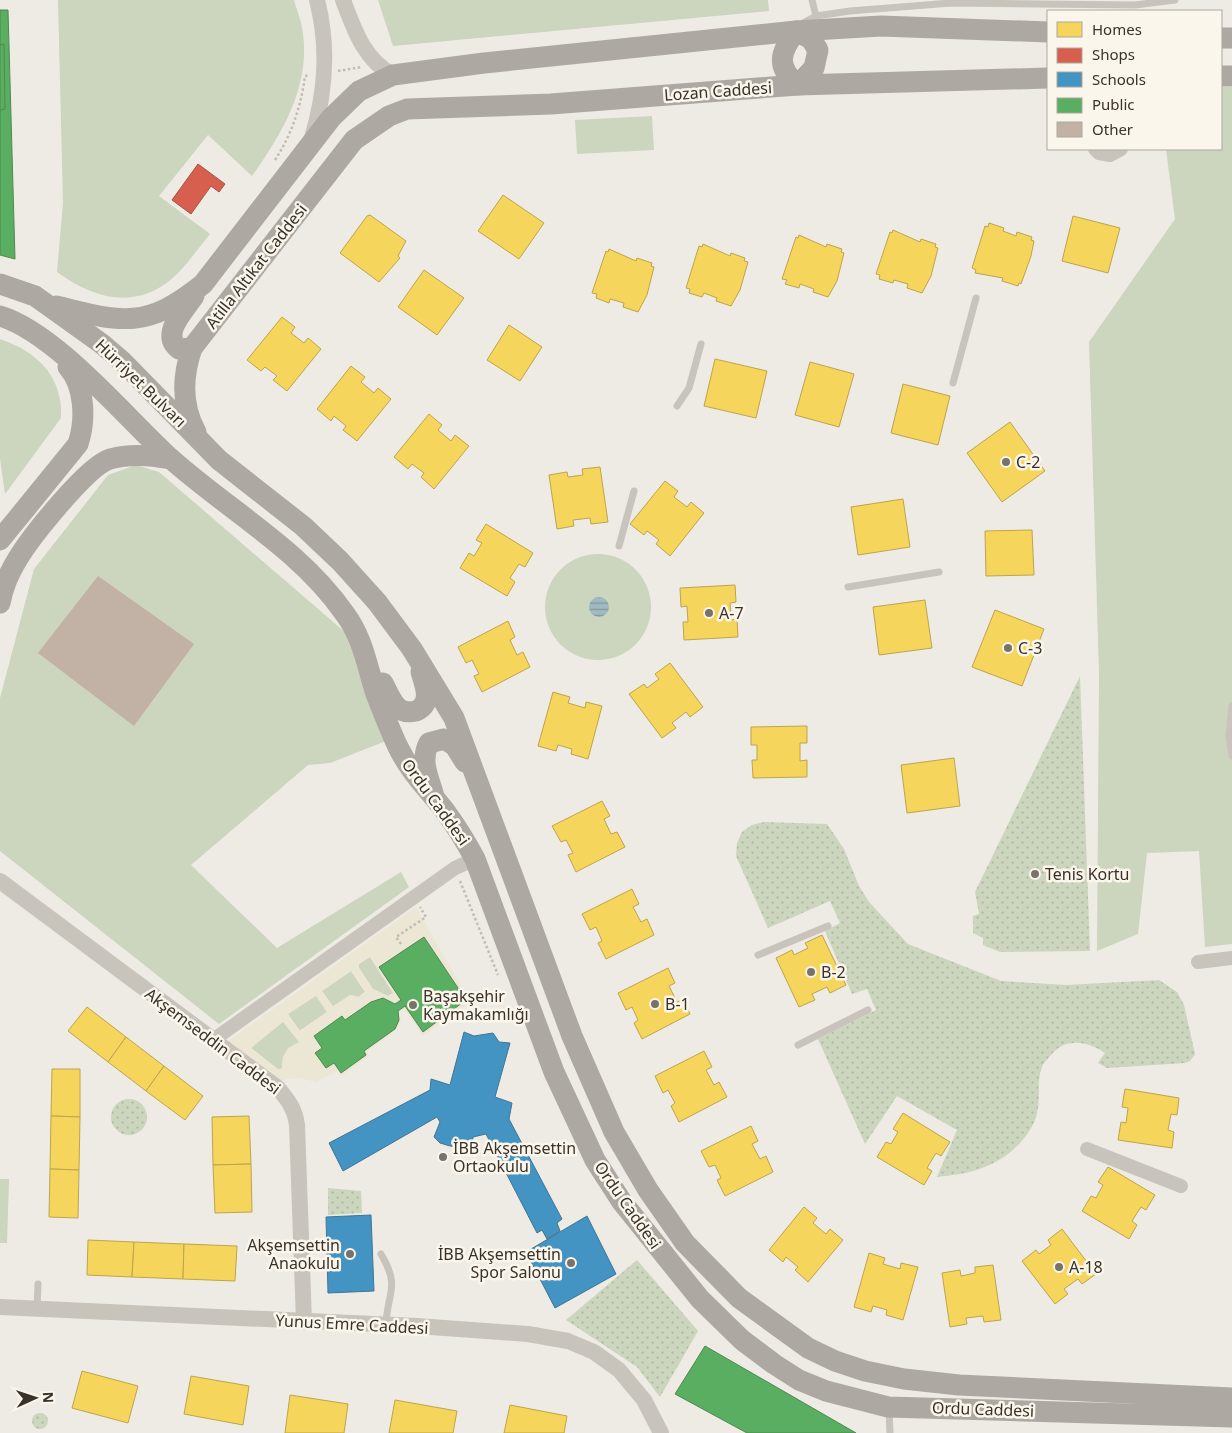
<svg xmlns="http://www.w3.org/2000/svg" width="1232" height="1433" font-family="'Noto Sans',sans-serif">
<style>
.grass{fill:#ccd5be}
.park{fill:url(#park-dots)}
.plaza{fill:#ece6d4;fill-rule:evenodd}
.water{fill:url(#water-rules)}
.homes{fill:#f6d55c;stroke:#bda44d}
.shops{fill:#d6604d;stroke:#a75242}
.schools{fill:#4393c3;stroke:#407695}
.public{fill:#5aae61;stroke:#508850}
.building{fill:#c2b2a5}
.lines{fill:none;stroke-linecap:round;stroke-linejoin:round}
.path{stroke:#c1bcb4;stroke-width:2.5;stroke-dasharray:2.5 2.5;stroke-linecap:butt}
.service{stroke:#c8c4bc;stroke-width:7}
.minor{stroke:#c8c4bc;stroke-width:14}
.tertiary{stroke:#c8c4bc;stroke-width:16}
.primary{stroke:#ada8a1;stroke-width:21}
.poi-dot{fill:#78726b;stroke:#faf6eb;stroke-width:2}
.labels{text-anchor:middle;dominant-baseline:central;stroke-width:5;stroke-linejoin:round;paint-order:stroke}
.street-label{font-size:16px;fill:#39312a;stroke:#faf6eb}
.poi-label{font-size:16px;fill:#39312a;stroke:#faf6eb;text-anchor:start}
</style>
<defs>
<pattern id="park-dots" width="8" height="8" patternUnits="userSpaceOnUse" patternTransform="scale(1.25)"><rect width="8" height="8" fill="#ccd5be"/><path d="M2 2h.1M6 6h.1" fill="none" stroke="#b0b7a3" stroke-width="1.8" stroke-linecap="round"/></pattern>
<pattern id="water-rules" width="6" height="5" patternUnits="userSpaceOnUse" patternTransform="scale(1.25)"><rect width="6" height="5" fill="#9fbac0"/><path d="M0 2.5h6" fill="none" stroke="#83989c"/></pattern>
</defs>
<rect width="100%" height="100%" fill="#eeebe4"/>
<g class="grass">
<path d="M 58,0 L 294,0 C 297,11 302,22 303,34 C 310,87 282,134 252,176 L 208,135 L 159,196 L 210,234 C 200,246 191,259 181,270 C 143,311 98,302 57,272 L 63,203 Z"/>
<path d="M 378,0 L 768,0 L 769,11 L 393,46 Z"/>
<path d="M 1221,87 L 1232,87 L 1232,944 L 1205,947 L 1199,851 L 1147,853 L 1138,934 L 1097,951 L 1099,673 L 1089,342 L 1175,219 L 1166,149 L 1221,149 Z"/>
<path d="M 652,116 L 654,150 L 577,154 L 575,120 Z"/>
<path d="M 0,339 C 38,352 63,377 61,418 L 5,494 L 0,459 Z"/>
<path d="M 136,465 L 159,472 L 353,639 L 386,741 L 330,763 L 308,765 L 191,865 L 277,948 L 401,872 L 409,887 L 219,1024 L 0,851 L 0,698 L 34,569 L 108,475 Z"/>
<circle cx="598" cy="607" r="53"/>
<path d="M 370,957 L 393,993 L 388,996 L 373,989 L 359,968 L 359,964 Z"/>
<path d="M 351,971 L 365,992 L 358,997 L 350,995 L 333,1007 L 322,991 Z"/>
<path d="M 316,995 L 327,1012 L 300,1031 L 288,1014 Z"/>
<path d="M 283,1021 L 299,1042 L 283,1057 L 282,1068 L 279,1070 L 251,1048 Z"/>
<path d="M 0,1179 L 9,1179 L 7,1243 L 0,1243 Z"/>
</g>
<g class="park">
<path d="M 1080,676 L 1090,951 L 1000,952 L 983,945 L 983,938 L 973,933 L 973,916 L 979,914 L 975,892 Z"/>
<path d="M 764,822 L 827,824 L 844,849 L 859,886 L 869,902 L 908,944 L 1001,981 L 1067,985 L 1159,980 L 1177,992 L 1184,1005 L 1195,1054 L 1190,1061 L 1185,1063 L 1107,1068 L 1098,1063 L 1105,1053 C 1087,1041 1066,1037 1051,1055 C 1048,1059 1043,1063 1042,1067 C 1036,1082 1041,1098 1037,1113 C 1036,1122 1026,1137 1020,1143 C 997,1168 969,1174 937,1177 L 957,1130 L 897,1096 L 865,1144 L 818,1039 L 876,1010 L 867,989 L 852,994 L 825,931 L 840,923 L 830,901 L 768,928 L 736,856 L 737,843 L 742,832 L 752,825 Z"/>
<circle cx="129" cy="1117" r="18"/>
<path d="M 328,1188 L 361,1191 L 362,1213 L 328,1215 Z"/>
<path d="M 637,1260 L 698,1331 L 660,1397 L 637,1367 L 566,1320 Z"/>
<circle cx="40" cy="1421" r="8"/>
</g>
<path class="plaza" d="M 416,907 L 470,1002 L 423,1036 L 404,1009 L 399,1012 L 401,1021 L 396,1030 L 367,1052 L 369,1056 L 341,1076 L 337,1071 L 316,1082 L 299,1078 L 279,1080 L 227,1042 ZM 424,938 L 466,1001 L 423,1032 L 405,1006 L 398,1011 L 399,1020 L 395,1029 L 364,1051 L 366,1055 L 341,1073 L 334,1063 L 326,1068 L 315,1053 L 345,1020 L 371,1002 L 383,998 L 395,1004 L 401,1000 ZM 370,957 L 393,993 L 388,996 L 373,989 L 359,968 L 359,964 ZM 351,971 L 365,992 L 358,997 L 350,995 L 333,1006 L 322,991 ZM 316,996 L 327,1012 L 299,1031 L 288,1014 ZM 283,1022 L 299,1042 L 288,1048 L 283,1057 L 282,1068 L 279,1070 L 251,1048 Z"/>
<circle class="water" cx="599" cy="607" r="10"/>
<g class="homes">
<path d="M 503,195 L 544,223 L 519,259 L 478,231 Z"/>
<path d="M 370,215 L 406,241 L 398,256 L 400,258 L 379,282 L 340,253 L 367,216 Z"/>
<path d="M 1073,216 L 1120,228 L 1108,273 L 1062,261 Z"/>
<path d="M 989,223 L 1004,228 L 1003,231 L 1016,236 L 1017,232 L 1032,237 L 1031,240 L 1034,241 L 1031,256 L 1021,284 L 1019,283 L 1018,286 L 1002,281 L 1003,278 L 975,273 L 976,270 L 972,268 L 985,226 L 988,227 Z"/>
<path d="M 893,230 L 920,242 L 921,239 L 936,244 L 935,247 L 938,248 L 931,276 L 922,293 L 907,288 L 908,284 L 894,280 L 893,283 L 879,279 L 880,275 L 876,274 L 890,232 L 892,233 Z"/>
<path d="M 799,235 L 826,247 L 827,244 L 842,249 L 841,252 L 844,253 L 837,281 L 828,297 L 813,292 L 814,289 L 800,284 L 799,288 L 785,284 L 787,280 L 782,279 L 796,237 L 798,238 Z"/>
<path d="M 703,244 L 730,256 L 731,253 L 745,258 L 744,261 L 748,262 L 740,290 L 731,306 L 716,301 L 717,298 L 704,293 L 702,297 L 689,293 L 690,289 L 686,288 L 699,246 L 702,247 Z"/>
<path d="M 609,249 L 636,261 L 637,258 L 652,263 L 651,266 L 654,267 L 647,295 L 638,312 L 623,307 L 624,303 L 610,299 L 609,303 L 596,298 L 597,294 L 592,293 L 606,251 L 608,252 Z"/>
<path d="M 424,270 L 464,298 L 437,335 L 398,307 Z"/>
<path d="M 282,317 L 295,327 L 291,333 L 304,343 L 308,338 L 321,349 L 287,391 L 273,380 L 277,376 L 265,367 L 261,371 L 247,360 Z"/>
<path d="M 509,325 L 542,347 L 520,381 L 487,360 Z"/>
<path d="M 715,359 L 767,371 L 756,418 L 704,406 Z"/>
<path d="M 810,362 L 854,374 L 839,427 L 795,415 Z"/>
<path d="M 351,366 L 365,377 L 361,382 L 374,393 L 378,388 L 391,399 L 357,441 L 343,430 L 346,426 L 334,416 L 331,421 L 317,409 Z"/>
<path d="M 903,384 L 950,396 L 938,445 L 891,433 Z"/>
<path d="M 429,414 L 442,425 L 438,430 L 451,441 L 455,435 L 469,446 L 434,489 L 421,477 L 424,473 L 412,464 L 408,469 L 394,457 Z"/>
<path d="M 1010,422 L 1045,471 L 1002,502 L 967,453 Z"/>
<path d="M 600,467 L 608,522 L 591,524 L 590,518 L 573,520 L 574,526 L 557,529 L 549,475 L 567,472 L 568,477 L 583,475 L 582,469 Z"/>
<path d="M 665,481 L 678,491 L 674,497 L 687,507 L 691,502 L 704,513 L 670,556 L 656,544 L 659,540 L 647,531 L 644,535 L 630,524 Z"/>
<path d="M 903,499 L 910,547 L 858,555 L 851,507 Z"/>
<path d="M 486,524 L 533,553 L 525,567 L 519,564 L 510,578 L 515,582 L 507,596 L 460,568 L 469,553 L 474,556 L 482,543 L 476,540 Z"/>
<path d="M 1032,530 L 1034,575 L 986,576 L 985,531 Z"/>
<path d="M 735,585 L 736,602 L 730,603 L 731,620 L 737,619 L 738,637 L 684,640 L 683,622 L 688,622 L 687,606 L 681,607 L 680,588 Z"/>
<path d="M 925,600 L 932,648 L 879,655 L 873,607 Z"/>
<path d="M 995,610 L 1044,629 L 1022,686 L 972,667 Z"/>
<path d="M 508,621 L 515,637 L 510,640 L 517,655 L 523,652 L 530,667 L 482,692 L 474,676 L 479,674 L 472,660 L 466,663 L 458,647 Z"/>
<path d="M 670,663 L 703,707 L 690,717 L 686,712 L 672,723 L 676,728 L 662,738 L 629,694 L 644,684 L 647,688 L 659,679 L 655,674 Z"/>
<path d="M 553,692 L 570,697 L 568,703 L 585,708 L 586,702 L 602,706 L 588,759 L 571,754 L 572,749 L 558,745 L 556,751 L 538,746 Z"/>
<path d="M 807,726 L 807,743 L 800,743 L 800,761 L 807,760 L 807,777 L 753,778 L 752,760 L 757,760 L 757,745 L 751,745 L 751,727 Z"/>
<path d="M 954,758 L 960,806 L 907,813 L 901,765 Z"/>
<path d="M 602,801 L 610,816 L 604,819 L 611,834 L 617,832 L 625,847 L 576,872 L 568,855 L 573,853 L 566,840 L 561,842 L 552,826 Z"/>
<path d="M 632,889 L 639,904 L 633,907 L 641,922 L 647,919 L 654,935 L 606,959 L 598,943 L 602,941 L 596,927 L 590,930 L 582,914 Z"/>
<path d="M 822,935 L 846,985 L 830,993 L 827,987 L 812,994 L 815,1000 L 799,1007 L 776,958 L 792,950 L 794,955 L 808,948 L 805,943 Z"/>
<path d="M 668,968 L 675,983 L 669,986 L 677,1002 L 683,999 L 690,1014 L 642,1039 L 634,1023 L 638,1020 L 632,1007 L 626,1010 L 618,993 Z"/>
<path d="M 87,1007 L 126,1037 L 108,1062 L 68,1031 Z"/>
<path d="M 126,1037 L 164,1066 L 146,1091 L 108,1062 Z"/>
<path d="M 704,1051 L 712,1067 L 706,1070 L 714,1085 L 719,1082 L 727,1097 L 679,1122 L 671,1106 L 675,1103 L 668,1090 L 663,1093 L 655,1076 Z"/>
<path d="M 164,1066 L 203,1096 L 185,1120 L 146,1091 Z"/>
<path d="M 52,1069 L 80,1069 L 80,1117 L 51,1116 Z"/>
<path d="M 1125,1089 L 1179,1098 L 1177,1115 L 1171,1114 L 1168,1130 L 1174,1132 L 1172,1148 L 1118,1140 L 1121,1122 L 1126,1123 L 1128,1108 L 1122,1107 Z"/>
<path d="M 903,1113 L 950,1142 L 941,1156 L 936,1153 L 927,1168 L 932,1171 L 924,1185 L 877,1157 L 886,1142 L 891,1144 L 898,1132 L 893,1129 Z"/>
<path d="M 51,1116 L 80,1117 L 79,1170 L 50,1169 Z"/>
<path d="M 249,1116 L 251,1164 L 213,1165 L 212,1117 Z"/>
<path d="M 751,1126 L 758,1141 L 752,1144 L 760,1159 L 766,1156 L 773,1172 L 725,1196 L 717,1180 L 721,1178 L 715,1165 L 709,1167 L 701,1151 Z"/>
<path d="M 251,1164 L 252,1212 L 215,1213 L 213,1165 Z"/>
<path d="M 1108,1167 L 1155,1195 L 1146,1210 L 1141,1207 L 1132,1221 L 1137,1225 L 1129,1239 L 1082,1211 L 1091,1196 L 1096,1198 L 1103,1185 L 1098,1182 Z"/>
<path d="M 50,1169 L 79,1170 L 78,1218 L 49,1217 Z"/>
<path d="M 804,1207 L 817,1218 L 813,1223 L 826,1234 L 830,1229 L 843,1240 L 808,1282 L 795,1270 L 798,1267 L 786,1257 L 783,1262 L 769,1250 Z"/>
<path d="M 1062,1229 L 1096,1274 L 1082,1284 L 1078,1279 L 1064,1289 L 1068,1294 L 1055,1304 L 1022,1261 L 1036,1250 L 1039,1254 L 1051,1245 L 1048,1240 Z"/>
<path d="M 88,1240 L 134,1242 L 132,1277 L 87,1275 Z"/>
<path d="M 134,1242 L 184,1244 L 183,1279 L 132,1277 Z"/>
<path d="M 184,1244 L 237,1246 L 235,1281 L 183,1279 Z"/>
<path d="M 869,1253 L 885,1258 L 883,1264 L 900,1269 L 901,1263 L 918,1267 L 903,1320 L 886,1315 L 887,1310 L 873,1306 L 871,1312 L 854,1307 Z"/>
<path d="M 993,1265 L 1001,1320 L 984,1322 L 983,1316 L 966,1318 L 967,1324 L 950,1327 L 942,1273 L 960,1270 L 961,1276 L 975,1273 L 975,1267 Z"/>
<path d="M 82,1371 L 138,1386 L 128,1423 L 72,1408 Z"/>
<path d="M 191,1376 L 249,1386 L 243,1425 L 184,1414 Z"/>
<path d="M 290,1395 L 348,1404 L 344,1433 L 285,1433 Z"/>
<path d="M 395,1400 L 457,1411 L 453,1433 L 389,1433 Z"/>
<path d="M 510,1405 L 567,1416 L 564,1433 L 504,1433 Z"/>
</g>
<path class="shops" d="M 198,164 L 225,184 L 219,192 L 211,186 L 191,214 L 172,200 Z"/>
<g class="schools">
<path d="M 464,1032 L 474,1036 L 493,1033 L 499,1042 L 510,1043 L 495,1097 L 512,1103 L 509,1119 L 562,1219 L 557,1223 L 560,1231 L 547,1239 L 542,1230 L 537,1233 L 486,1134 L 473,1137 L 472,1148 L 450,1146 L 440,1143 L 434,1137 L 440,1122 L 437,1117 L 343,1171 L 329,1143 L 430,1090 L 431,1079 L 450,1085 Z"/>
<path d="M 371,1215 L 374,1291 L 328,1293 L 326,1217 Z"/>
<path d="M 587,1216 L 616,1274 L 555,1308 L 526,1252 Z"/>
</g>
<g class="public">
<path d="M 0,10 L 8,10 L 15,259 L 0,255 Z"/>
<path d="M 4,44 L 5,109 L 0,110 L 0,45 Z"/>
<path d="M 424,937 L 466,1000 L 423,1032 L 405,1006 L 398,1011 L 399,1020 L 395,1029 L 364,1051 L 366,1055 L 341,1073 L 334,1063 L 326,1068 L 315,1053 L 322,1048 L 314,1036 L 342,1016 L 345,1020 L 371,1002 L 383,998 L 395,1004 L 401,1000 L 379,967 Z"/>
<path d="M 705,1346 L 856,1433 L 747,1433 L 675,1394 Z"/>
</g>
<path class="building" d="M 98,576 L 194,644 L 134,726 L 38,653 Z"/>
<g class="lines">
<g class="path">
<path d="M 338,71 L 362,67"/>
<path d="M 275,160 C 292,134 301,106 305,76 L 310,75"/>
<path d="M 460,881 L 498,975"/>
<path d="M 401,944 L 396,937 L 426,917 L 420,907"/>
</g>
<g class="service">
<path d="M 812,0 L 816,16"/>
<path d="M 803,23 L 816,16 L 850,11 L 951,3 L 1135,5 L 1175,0"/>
<path d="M 953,383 L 976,298"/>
<path d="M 677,406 L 689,388 L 701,344"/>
<path d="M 619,546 L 634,491"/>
<path d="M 848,587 L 939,572"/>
<path d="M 1232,706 L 1229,736 L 1232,756"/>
<path d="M 758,955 L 828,926"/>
<path d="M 798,1045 L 868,1010"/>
<path d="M 381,1254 C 401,1288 387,1292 386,1325"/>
<path d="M 37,1308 L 38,1284"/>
<path d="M 889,1409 L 890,1433"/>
</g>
<g class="minor">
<path d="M 1095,149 L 1099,153 L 1110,155 L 1121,149"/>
<path d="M 1198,962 L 1232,958"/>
<path d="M 213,1040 L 455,868 L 475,859"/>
<path d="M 1087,1149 L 1181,1186"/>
</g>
<g class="tertiary">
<path d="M 343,0 C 354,29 364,60 393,75"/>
<path d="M 312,138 C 326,91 329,47 317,0"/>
<path d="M 0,881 L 278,1088 C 288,1100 295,1109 297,1125 L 304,1322"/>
<path d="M 0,1307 L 417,1326 L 528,1334 L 568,1341 L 594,1352 L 619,1370 L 644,1400 L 661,1433"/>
</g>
<g class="primary">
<path d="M 796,31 L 811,39 L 818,50 L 814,68 L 798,85 C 775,67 780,52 796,31 Z"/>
<path d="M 1221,38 L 1232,38"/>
<path d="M 1221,76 L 1232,76"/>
<path d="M 0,284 L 35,296 L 102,344 L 123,362 L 219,460 L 303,526 L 340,561 L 377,602 L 412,649 L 454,718 L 572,1036 L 614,1132 L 648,1190 L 685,1243 L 739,1298 L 808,1348 L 835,1361 L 865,1371 L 904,1379 L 959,1385 L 1232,1398"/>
<path d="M 56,306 C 123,323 147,329 203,284 L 331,118 L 359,91 L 393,75 L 484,63 L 796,31 L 881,26 L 1048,32"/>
<path d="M 0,316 C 56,333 125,417 170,458 C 228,510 300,549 345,614 C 363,638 367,666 376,694 C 383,712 390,730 398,747 C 410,772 428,789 445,811 C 456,826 466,842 475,859 L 554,1072 L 595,1160 L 622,1202 L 700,1299 L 742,1340 L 774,1364 L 799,1380 L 826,1391 L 888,1407 L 1232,1417"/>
<path d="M 192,348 L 179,349 C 160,334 184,311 194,296"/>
<path d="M 196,432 C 181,405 182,377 192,348 L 354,140 L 389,116 L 407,109 L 551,104 L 798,85 L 1048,78"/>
<path d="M 0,540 L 78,444 C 86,420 85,386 68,367"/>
<path d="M 0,603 C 3,587 9,573 17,560 C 30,538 87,466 110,459 C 131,453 151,455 171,459"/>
<path d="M 383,683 C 388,692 392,705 401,710 C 405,712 411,712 416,711 C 433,704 425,685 421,672"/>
<path d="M 433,793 C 428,776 420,760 429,743 L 444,739 L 455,746 L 465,762"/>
</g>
</g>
<g class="poi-dot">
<circle cx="1006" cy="462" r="5"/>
<circle cx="709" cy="613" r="5"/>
<circle cx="1008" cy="648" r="5"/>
<circle cx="1035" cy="874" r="5"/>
<circle cx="811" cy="972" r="5"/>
<circle cx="655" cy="1004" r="5"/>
<circle cx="413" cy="1005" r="5"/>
<circle cx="443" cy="1157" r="5"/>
<circle cx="350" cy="1254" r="5"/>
<circle cx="571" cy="1263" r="5"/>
<circle cx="1059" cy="1267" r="5"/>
</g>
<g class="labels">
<g class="street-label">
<text transform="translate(718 91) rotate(-4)">Lozan Caddesi</text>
<text transform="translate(256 266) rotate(-52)">Atilla Altıkat Caddesi</text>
<text transform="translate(141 383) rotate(44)">Hürriyet Bulvarı</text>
<text transform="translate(436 802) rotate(54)">Ordu Caddesi</text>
<text transform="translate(213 1041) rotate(37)">Akşemseddin Caddesi</text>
<text transform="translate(628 1205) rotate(55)">Ordu Caddesi</text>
<text transform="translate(352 1324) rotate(3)">Yunus Emre Caddesi</text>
<text transform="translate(983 1409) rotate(2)">Ordu Caddesi</text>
</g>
<g class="poi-label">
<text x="1016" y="462">C-2</text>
<text x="719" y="613">A-7</text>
<text x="1018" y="648">C-3</text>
<text x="1045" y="874">Tenis Kortu</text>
<text x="821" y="972">B-2</text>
<text x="423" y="996">Başakşehir<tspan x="423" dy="18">Kaymakamlığı</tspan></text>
<text x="665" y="1004">B-1</text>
<text x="453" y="1148">İBB Akşemsettin<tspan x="453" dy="18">Ortaokulu</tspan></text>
<text x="340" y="1245" text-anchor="end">Akşemsettin<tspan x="340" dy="18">Anaokulu</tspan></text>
<text x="561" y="1254" text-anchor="end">İBB Akşemsettin<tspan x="561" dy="18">Spor Salonu</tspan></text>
<text x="1069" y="1267">A-18</text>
</g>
</g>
<rect x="1047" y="10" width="175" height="140" fill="#faf6eb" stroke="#ada79e"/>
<rect x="1057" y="22" width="25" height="15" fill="#f6d55c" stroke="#ada79e"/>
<text x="1092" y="35" font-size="15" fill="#39312a">Homes</text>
<rect x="1057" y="48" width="25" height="15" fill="#d6604d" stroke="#ada79e"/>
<text x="1092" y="60" font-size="15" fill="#39312a">Shops</text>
<rect x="1057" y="72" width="25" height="15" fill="#4393c3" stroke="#ada79e"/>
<text x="1092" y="85" font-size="15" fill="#39312a">Schools</text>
<rect x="1057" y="98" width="25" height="15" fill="#5aae61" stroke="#ada79e"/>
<text x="1092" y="110" font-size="15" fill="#39312a">Public</text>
<rect x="1057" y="122" width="25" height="15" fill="#c2b2a5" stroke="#ada79e"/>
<text x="1092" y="135" font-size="15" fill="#39312a">Other</text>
<g transform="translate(35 1398) rotate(87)" stroke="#faf6eb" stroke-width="4" paint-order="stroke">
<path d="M0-4L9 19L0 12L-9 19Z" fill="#39312a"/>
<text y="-8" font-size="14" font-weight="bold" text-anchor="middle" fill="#39312a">N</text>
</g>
</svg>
